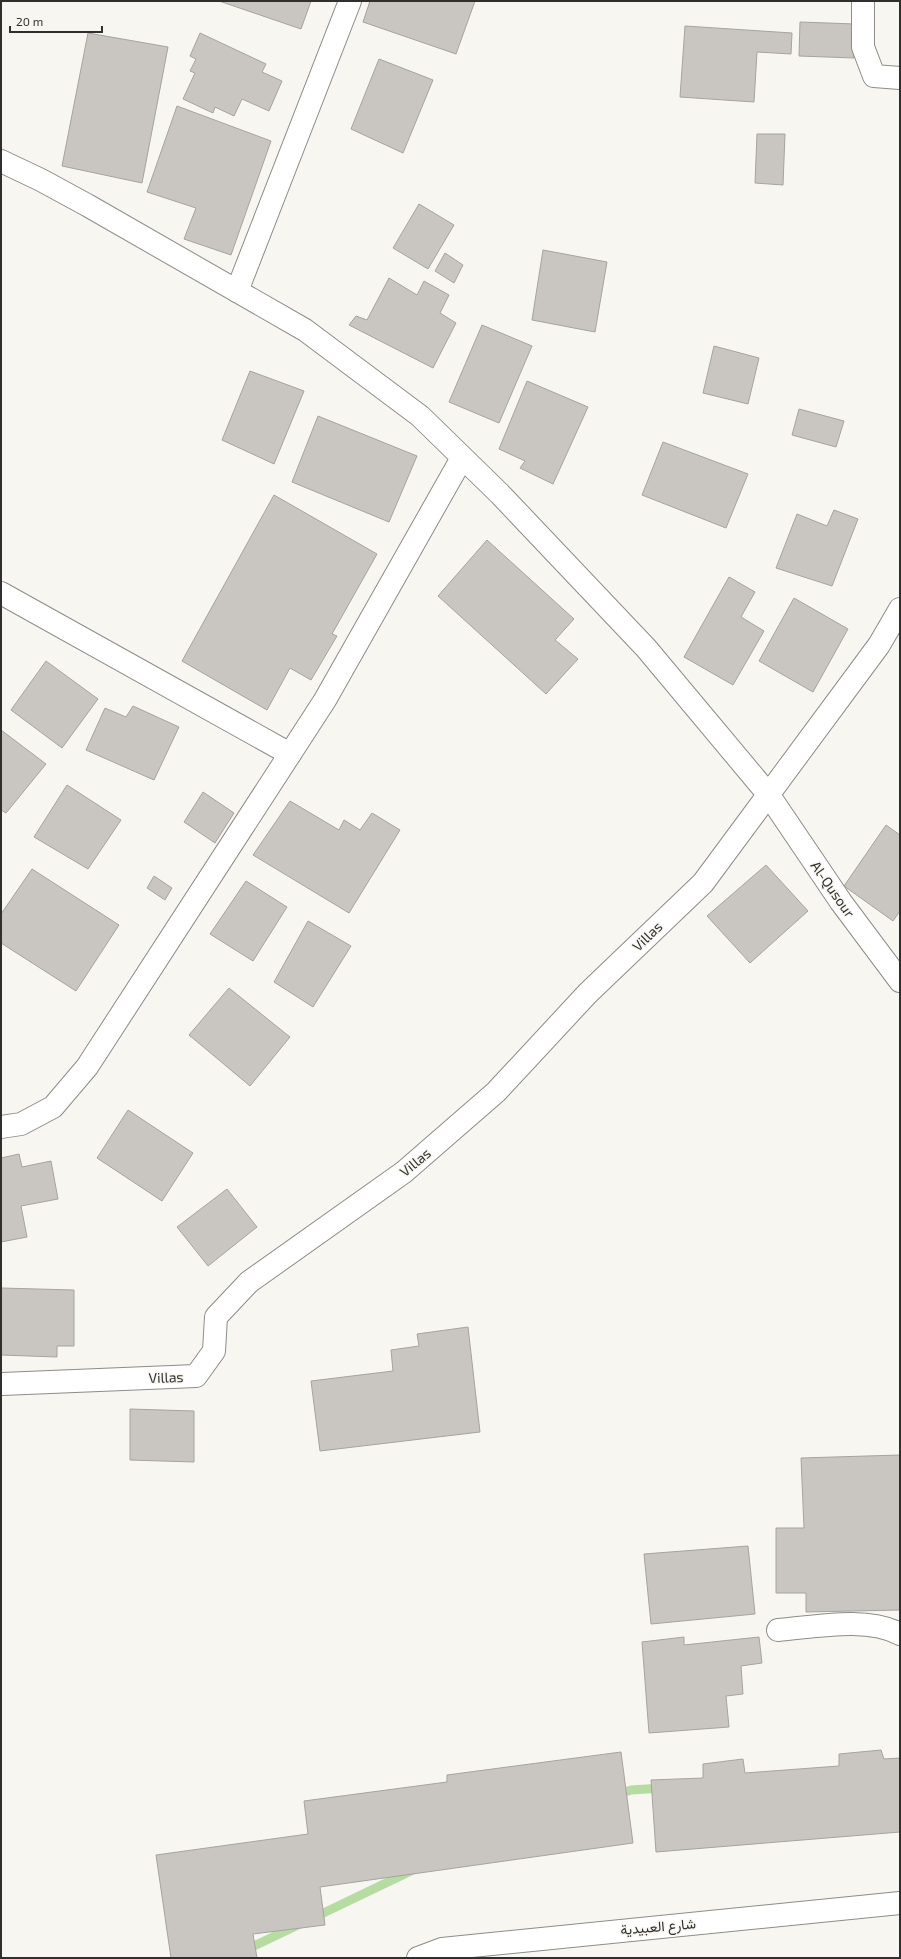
<svg xmlns="http://www.w3.org/2000/svg" width="901" height="1959" font-family="'Exo 2',Vazirmatn,sans-serif">
<style>
.lines{fill:none;stroke-linecap:round;stroke-linejoin:round}
.stream{stroke:#b6dca2;stroke-width:9}
.building{fill:#c9c6c2;stroke:#a6a3a0}
.minor-casing{stroke:#8d8c88;stroke-width:24}
.major-casing{stroke:#8d8c88;stroke-width:24}
.minor{stroke:#fff;stroke-width:22}
.major{stroke:#fff;stroke-width:22}
.labels{text-anchor:middle;dominant-baseline:central;stroke-width:3;stroke-linejoin:round;paint-order:stroke}
.street-label{font-size:14px;fill:#2f2f2d;stroke:#f7f6f1}
</style>
<rect width="100%" height="100%" fill="#f7f6f1"/>
<g class="lines">
<g class="stream">
<path d="M 616,1795 L 631,1790 L 662,1788"/>
<path d="M 313,1918 L 413,1870"/>
<path d="M 229,1958 L 300,1924"/>
</g>
</g>
<g class="building">
<path d="M 219,1 L 311,1 L 301,29 Z"/>
<path d="M 370,1 L 475,1 L 456,54 L 363,22 Z"/>
<path d="M 800,22 L 855,24 L 854,58 L 799,56 Z"/>
<path d="M 685,26 L 792,33 L 791,54 L 757,52 L 754,102 L 680,97 Z"/>
<path d="M 88,33 L 168,47 L 142,183 L 62,166 Z"/>
<path d="M 200,33 L 266,64 L 262,72 L 282,81 L 269,111 L 242,99 L 234,116 L 215,107 L 213,113 L 183,99 L 195,73 L 190,71 L 196,59 L 190,56 Z"/>
<path d="M 379,59 L 433,80 L 403,153 L 351,129 Z"/>
<path d="M 177,106 L 271,141 L 231,255 L 184,239 L 196,208 L 147,192 Z"/>
<path d="M 757,134 L 785,134 L 783,185 L 755,183 Z"/>
<path d="M 419,204 L 454,225 L 428,269 L 393,248 Z"/>
<path d="M 543,250 L 607,262 L 595,332 L 532,320 Z"/>
<path d="M 445,253 L 463,265 L 454,283 L 435,271 Z"/>
<path d="M 389,278 L 417,295 L 424,281 L 449,295 L 440,313 L 456,323 L 433,368 L 349,325 L 356,316 L 367,320 Z"/>
<path d="M 482,325 L 532,346 L 499,423 L 449,402 Z"/>
<path d="M 714,346 L 759,358 L 748,404 L 703,393 Z"/>
<path d="M 250,371 L 304,391 L 274,464 L 222,440 Z"/>
<path d="M 527,381 L 588,407 L 553,484 L 520,468 L 525,461 L 499,449 Z"/>
<path d="M 799,409 L 844,421 L 836,447 L 792,435 Z"/>
<path d="M 318,416 L 417,456 L 389,522 L 292,482 Z"/>
<path d="M 663,442 L 748,474 L 726,528 L 642,495 Z"/>
<path d="M 274,495 L 377,554 L 332,634 L 337,636 L 311,680 L 290,668 L 267,710 L 182,661 Z"/>
<path d="M 834,510 L 858,519 L 832,586 L 776,568 L 797,514 L 827,526 Z"/>
<path d="M 487,540 L 574,619 L 555,640 L 578,659 L 546,694 L 438,596 Z"/>
<path d="M 729,577 L 755,592 L 741,617 L 764,631 L 733,685 L 684,657 Z"/>
<path d="M 794,598 L 848,629 L 813,692 L 759,661 Z"/>
<path d="M 46,661 L 98,699 L 62,748 L 11,710 Z"/>
<path d="M 133,706 L 179,727 L 154,780 L 86,750 L 105,708 L 126,717 Z"/>
<path d="M 1,730 L 46,764 L 6,813 L 1,810 Z"/>
<path d="M 67,785 L 121,820 L 88,869 L 34,837 Z"/>
<path d="M 203,792 L 234,813 L 215,843 L 184,822 Z"/>
<path d="M 290,801 L 339,830 L 344,820 L 360,830 L 372,813 L 400,830 L 349,913 L 253,855 Z"/>
<path d="M 886,825 L 900,835 L 900,911 L 893,921 L 844,886 Z"/>
<path d="M 766,865 L 808,911 L 750,963 L 707,916 Z"/>
<path d="M 32,869 L 119,925 L 76,991 L 1,943 L 1,914 Z"/>
<path d="M 154,876 L 172,888 L 165,900 L 147,888 Z"/>
<path d="M 246,881 L 287,907 L 253,961 L 210,934 Z"/>
<path d="M 308,921 L 351,946 L 313,1007 L 274,982 Z"/>
<path d="M 229,988 L 290,1037 L 250,1086 L 189,1035 Z"/>
<path d="M 128,1110 L 193,1153 L 162,1201 L 97,1158 Z"/>
<path d="M 19,1154 L 22,1167 L 51,1161 L 58,1199 L 21,1206 L 27,1237 L 1,1242 L 1,1158 Z"/>
<path d="M 227,1189 L 257,1227 L 208,1266 L 177,1227 Z"/>
<path d="M 1,1288 L 74,1290 L 74,1346 L 57,1346 L 57,1357 L 1,1355 Z"/>
<path d="M 468,1327 L 480,1432 L 320,1451 L 311,1381 L 393,1371 L 391,1350 L 419,1346 L 417,1334 Z"/>
<path d="M 130,1409 L 194,1411 L 194,1462 L 130,1460 Z"/>
<path d="M 900,1455 L 900,1610 L 806,1612 L 806,1593 L 776,1593 L 776,1528 L 804,1528 L 801,1458 Z"/>
<path d="M 748,1546 L 755,1614 L 651,1624 L 644,1554 Z"/>
<path d="M 684,1637 L 684,1645 L 759,1637 L 762,1663 L 741,1666 L 743,1694 L 726,1696 L 729,1727 L 649,1733 L 642,1642 Z"/>
<path d="M 881,1750 L 884,1759 L 900,1758 L 900,1832 L 656,1852 L 651,1780 L 703,1778 L 703,1764 L 743,1759 L 745,1773 L 839,1766 L 839,1754 Z"/>
<path d="M 621,1752 L 633,1843 L 320,1887 L 325,1925 L 253,1934 L 257,1958 L 171,1958 L 156,1855 L 308,1834 L 304,1801 L 447,1782 L 447,1775 Z"/>
</g>
<g class="lines">
<defs>
<g id="minor">
<path d="M 863,1 L 863,47 L 874,76 L 900,78"/>
<path d="M 1,161 L 41,180 L 87,205 L 305,330 L 420,416 L 500,494 L 646,648 L 768,794 L 841,902 L 900,981"/>
<path d="M 237,291 L 350,1"/>
<path d="M 1,593 L 290,754"/>
<path d="M 1,1127 L 21,1124 L 53,1107 L 87,1067 L 325,700 L 462,458"/>
<path d="M 2,1384 L 196,1376 L 214,1351 L 216,1317 L 249,1282 L 404,1172 L 496,1092 L 588,993 L 703,883 L 879,645 L 900,609"/>
<path d="M 778,1630 C 815,1627 867,1616 900,1634"/>
</g>
<path id="major" d="M 418,1958 L 442,1949 L 900,1903"/>
</defs>
<use href="#minor" class="minor-casing"/>
<use href="#major" class="major-casing"/>
<use href="#minor" class="minor"/>
<use href="#major" class="major"/>
</g>
<g class="labels">
<g class="street-label">
<text transform="translate(833 889) rotate(55)">Al-Qusour</text>
<text transform="translate(647 936) rotate(-44)">Villas</text>
<text transform="translate(415 1162) rotate(-40)">Villas</text>
<text transform="translate(166 1377) rotate(-2)">Villas</text>
<text transform="translate(658 1926) rotate(-5)">شارع العبيدية</text>
</g>
</g>
<rect width="901" height="1959" fill="none" stroke="#2f2f2d" stroke-width="4"/>
<path d="M10 26v6h92v-6" fill="none" stroke="#2f2f2d" stroke-width="2"/>
<text x="16" y="26" font-size="12" fill="#2f2f2d" stroke="#f7f6f1" stroke-width="3" paint-order="stroke">20 m</text>
</svg>
